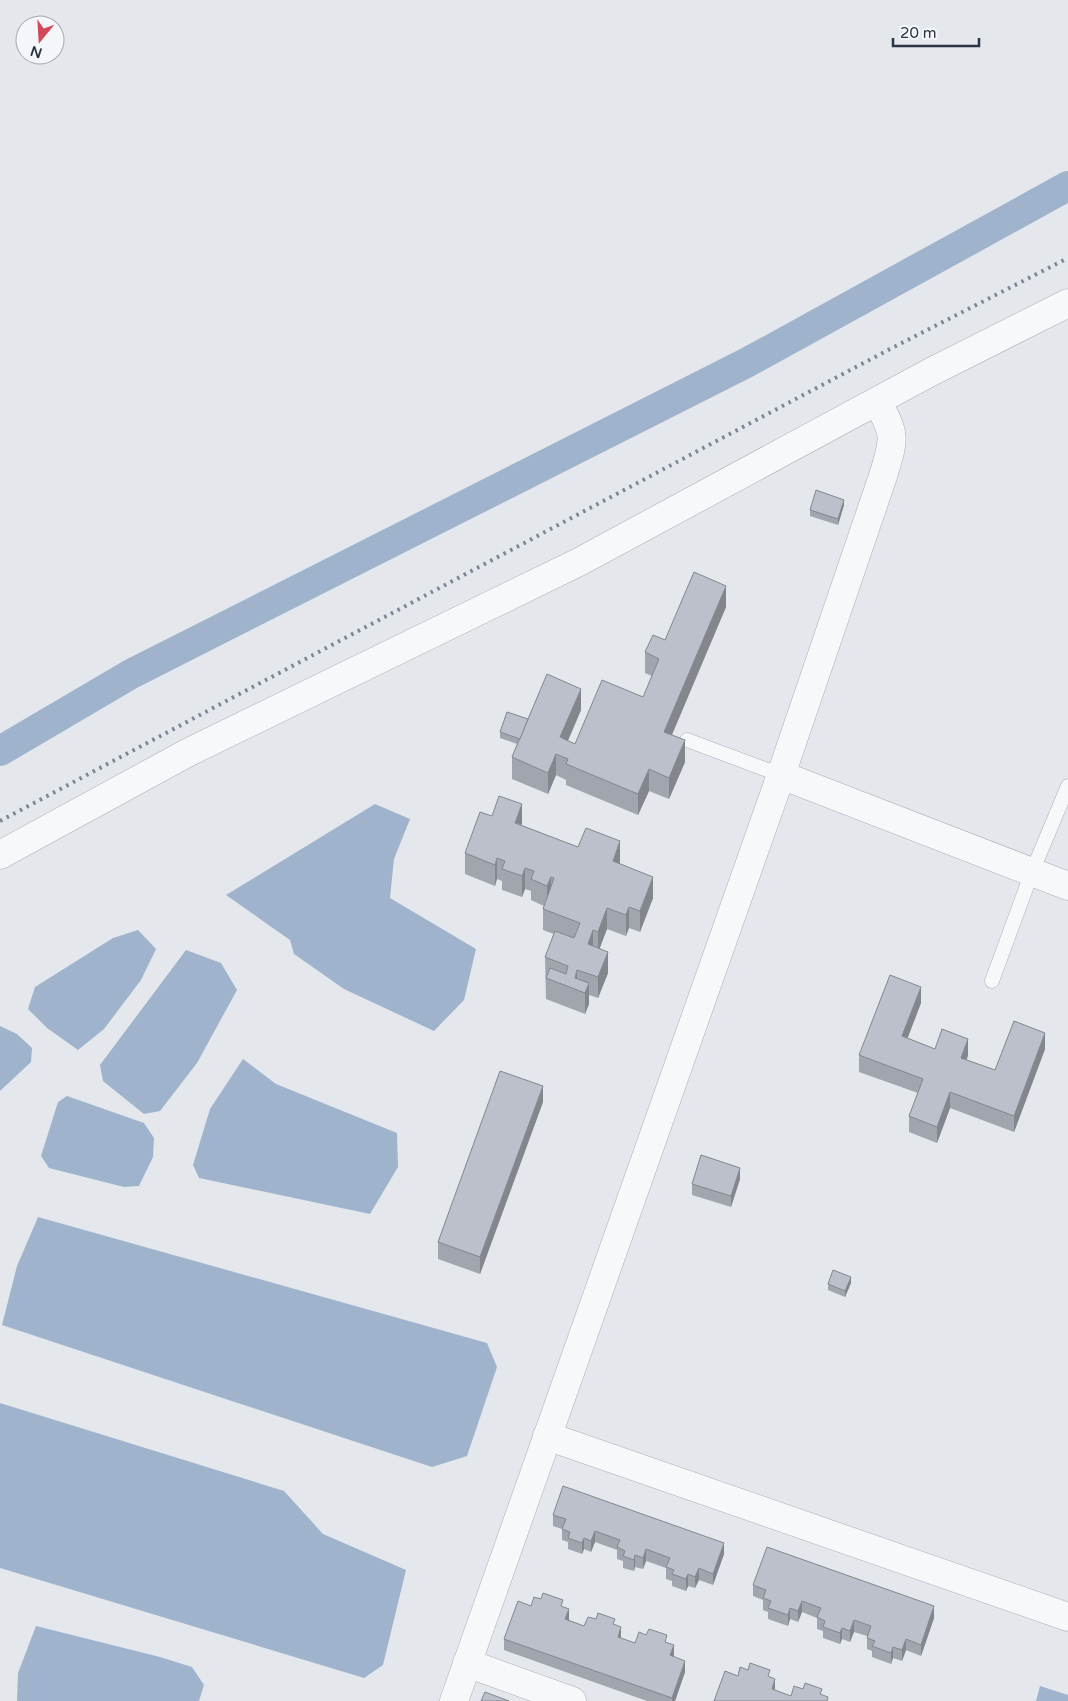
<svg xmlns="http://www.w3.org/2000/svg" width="1068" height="1701" font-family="'Varela Round',sans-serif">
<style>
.water{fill:#9fb4cc}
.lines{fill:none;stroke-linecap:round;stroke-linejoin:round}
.canal{stroke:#9fb4cc;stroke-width:30}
.service-casing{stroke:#a9aeb7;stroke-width:15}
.minor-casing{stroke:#a9aeb7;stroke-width:29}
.service{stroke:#f7f8fa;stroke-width:14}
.minor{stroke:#f7f8fa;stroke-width:28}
.rail{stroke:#7d8696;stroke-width:4;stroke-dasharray:2.5 5;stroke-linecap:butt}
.wall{fill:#a1a5ae}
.shaded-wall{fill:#83868d}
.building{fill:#bbc0ca;stroke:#83868d}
</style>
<rect width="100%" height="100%" fill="#e4e7ec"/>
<g class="water">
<path d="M 375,804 L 410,819 L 394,859 L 390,898 L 476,949 L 464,1000 L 434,1031 L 344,989 L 294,954 L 290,940 L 226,895 Z"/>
<path d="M 138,930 L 156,949 L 141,980 L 104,1029 L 78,1050 L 47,1028 L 28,1009 L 35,987 L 113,938 Z"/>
<path d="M 186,950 L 221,963 L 237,990 L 197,1063 L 160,1111 L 144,1114 L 103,1081 L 100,1065 Z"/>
<path d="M 0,1026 L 17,1034 L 32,1048 L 31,1062 L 0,1091 Z"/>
<path d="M 243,1059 L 276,1084 L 397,1133 L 398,1167 L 370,1214 L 199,1178 L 193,1165 L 210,1109 Z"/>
<path d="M 67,1096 L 144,1123 L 154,1138 L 153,1157 L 139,1186 L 124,1187 L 49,1168 L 41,1156 L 58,1102 Z"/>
<path d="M 38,1217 L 487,1343 L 497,1367 L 467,1456 L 432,1467 L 2,1325 L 17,1266 Z"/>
<path d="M 0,1403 L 284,1491 L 323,1534 L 406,1570 L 383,1665 L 364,1678 L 0,1568 Z"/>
<path d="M 36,1626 L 160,1657 L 192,1667 L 204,1685 L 199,1701 L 17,1701 L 18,1673 Z"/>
<path d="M 1040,1686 L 1068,1695 L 1068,1701 L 1036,1701 Z"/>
</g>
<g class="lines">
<path class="canal" d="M 0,751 L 131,674 L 748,362 L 1068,186"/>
<defs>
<g id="service">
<path d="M 687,740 L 781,775"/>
<path d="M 992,981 L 1032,872 L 1068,786"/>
</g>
<g id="minor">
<path d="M 781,775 L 1068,886"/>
<path d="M 0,855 L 189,752 L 579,562 L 929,373 L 1068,303"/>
<path d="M 547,1436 L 1068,1617"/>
<path d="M 467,1663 L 572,1701"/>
<path d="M 454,1701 L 781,775 L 883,476 C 894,439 897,436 877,402"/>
</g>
</defs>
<use href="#service" class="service-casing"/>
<use href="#minor" class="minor-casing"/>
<use href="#service" class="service"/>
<use href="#minor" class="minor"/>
<path class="rail" d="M 0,821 L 890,349 L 1068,258"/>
</g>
<g class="wall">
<path d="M 844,505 L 838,525 L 810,516 L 810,510 Z"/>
<path d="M 726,607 L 672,735 L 685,762 L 669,799 L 649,791 L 638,815 L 566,785 L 566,780 L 556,775 L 548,794 L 512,779 L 512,757 L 517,744 L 500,738 L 500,732 L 528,719 L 581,710 L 568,741 L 575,744 L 643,697 L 652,676 L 645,673 L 645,652 L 665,640 Z"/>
<path d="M 522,826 L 578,847 L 620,862 L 619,864 L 653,898 L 640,932 L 629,928 L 626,936 L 607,929 L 599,948 L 608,973 L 598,998 L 589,995 L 589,1004 L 585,1014 L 546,999 L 545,957 L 554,934 L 543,930 L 543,909 L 544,906 L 531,900 L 531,891 L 525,889 L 522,897 L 502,890 L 502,881 L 497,879 L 495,886 L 465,874 L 465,853 Z"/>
<path d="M 921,1003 L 907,1038 L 935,1049 L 968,1055 L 967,1060 L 995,1070 L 1045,1049 L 1014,1132 L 950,1108 L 937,1143 L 909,1132 L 909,1116 L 918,1093 L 859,1072 L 859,1055 Z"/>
<path d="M 543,1102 L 480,1274 L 438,1259 L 438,1242 Z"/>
<path d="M 740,1179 L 731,1207 L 692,1195 L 692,1184 Z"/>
<path d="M 851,1283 L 845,1297 L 828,1290 L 828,1284 Z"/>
<path d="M 553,1515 L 724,1554 L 713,1585 L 699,1580 L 695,1588 L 688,1586 L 686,1591 L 672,1586 L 672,1581 L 666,1579 L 666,1568 L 646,1561 L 643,1569 L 635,1567 L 634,1571 L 623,1568 L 623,1561 L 617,1559 L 617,1550 L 595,1542 L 591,1552 L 584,1549 L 582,1554 L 568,1549 L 568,1542 L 562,1540 L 562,1529 L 553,1526 Z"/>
<path d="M 753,1585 L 934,1618 L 921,1656 L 906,1650 L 902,1661 L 893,1658 L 891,1664 L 872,1657 L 872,1651 L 867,1649 L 867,1636 L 854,1632 L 850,1642 L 842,1639 L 840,1644 L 823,1638 L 823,1631 L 817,1629 L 817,1618 L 802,1612 L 798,1622 L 790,1619 L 788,1626 L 768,1619 L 768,1612 L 763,1610 L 763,1600 L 753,1596 Z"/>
<path d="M 531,1606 L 563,1607 L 568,1620 L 584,1626 L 615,1625 L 621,1639 L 635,1643 L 667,1642 L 674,1657 L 685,1672 L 675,1701 L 647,1701 L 504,1650 L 504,1639 Z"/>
</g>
<g class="shaded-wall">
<path d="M 844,500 L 844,505 L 838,525 L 838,519 Z"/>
<path d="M 726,586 L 726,607 L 664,753 L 664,732 Z"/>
<path d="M 581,689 L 581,710 L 561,756 L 560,737 Z"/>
<path d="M 685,740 L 685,762 L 669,799 L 669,778 Z"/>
<path d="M 556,754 L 556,775 L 548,794 L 548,773 Z"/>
<path d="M 649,769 L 649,791 L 638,815 L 638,794 Z"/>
<path d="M 522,804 L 522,825 L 515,823 Z"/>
<path d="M 620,841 L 620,862 L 613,882 L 613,861 Z"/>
<path d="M 497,858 L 497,879 L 495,886 L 495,865 Z"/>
<path d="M 525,868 L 525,889 L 522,897 L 522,876 Z"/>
<path d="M 551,877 L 551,898 L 547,907 L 547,886 Z"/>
<path d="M 653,877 L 653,898 L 640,932 L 640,911 Z"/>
<path d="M 629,907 L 629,928 L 626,936 L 626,915 Z"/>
<path d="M 607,908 L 607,929 L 598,953 L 598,932 Z"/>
<path d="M 593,930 L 593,951 L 588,944 Z"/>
<path d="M 608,952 L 608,973 L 598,998 L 598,977 Z"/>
<path d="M 577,970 L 577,990 L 575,978 Z"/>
<path d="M 589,983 L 589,1004 L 585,1014 L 585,993 Z"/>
<path d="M 921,987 L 921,1003 L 902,1053 L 902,1036 Z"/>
<path d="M 1045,1033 L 1045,1049 L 1014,1132 L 1014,1116 Z"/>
<path d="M 968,1039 L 968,1055 L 961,1074 L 961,1058 Z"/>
<path d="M 543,1086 L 543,1102 L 480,1274 L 480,1257 Z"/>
<path d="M 950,1092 L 950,1108 L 937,1143 L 937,1127 Z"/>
<path d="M 740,1168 L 740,1179 L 731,1207 L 731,1196 Z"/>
<path d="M 851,1277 L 851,1283 L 845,1297 L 845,1291 Z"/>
<path d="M 595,1531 L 595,1542 L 591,1552 L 591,1541 Z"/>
<path d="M 584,1538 L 584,1549 L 582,1554 L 582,1543 Z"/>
<path d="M 724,1543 L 724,1554 L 713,1585 L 713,1574 Z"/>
<path d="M 646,1549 L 646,1561 L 643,1569 L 643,1558 Z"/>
<path d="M 635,1555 L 635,1567 L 634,1571 L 634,1560 Z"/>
<path d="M 699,1568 L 699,1580 L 695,1588 L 695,1577 Z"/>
<path d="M 688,1574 L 688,1586 L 686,1591 L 686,1579 Z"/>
<path d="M 802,1601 L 802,1612 L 798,1622 L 798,1611 Z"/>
<path d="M 934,1606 L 934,1618 L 921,1656 L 921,1645 Z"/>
<path d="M 790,1608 L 790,1619 L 788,1626 L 788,1615 Z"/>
<path d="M 569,1609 L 569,1620 L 565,1630 L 565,1619 Z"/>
<path d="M 854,1620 L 854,1632 L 850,1642 L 850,1631 Z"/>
<path d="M 621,1627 L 621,1638 L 618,1649 L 618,1637 Z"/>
<path d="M 842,1628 L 842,1639 L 840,1644 L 840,1633 Z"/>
<path d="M 906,1639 L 906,1650 L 902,1661 L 902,1650 Z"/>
<path d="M 674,1645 L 674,1656 L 670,1666 L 670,1655 Z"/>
<path d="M 893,1647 L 893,1658 L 891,1664 L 891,1653 Z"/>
<path d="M 685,1661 L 685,1672 L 675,1701 L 672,1701 L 672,1698 Z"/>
<path d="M 775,1679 L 775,1690 L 772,1689 Z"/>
</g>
<g class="building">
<path d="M 816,490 L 844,500 L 838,519 L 810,510 Z"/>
<path d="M 694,572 L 726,586 L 664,732 L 685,740 L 669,778 L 649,769 L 638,794 L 566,764 L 568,759 L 556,754 L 548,773 L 512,757 L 547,674 L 581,689 L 560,737 L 575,744 L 602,680 L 643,697 L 659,659 L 645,652 L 653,635 L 665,640 Z"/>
<path d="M 507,712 L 528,719 L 520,739 L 500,732 Z"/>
<path d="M 499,796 L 522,804 L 515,823 L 578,847 L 586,828 L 620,841 L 613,861 L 653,877 L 640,911 L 629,907 L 626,915 L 607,908 L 598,932 L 593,930 L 588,944 L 608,952 L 598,977 L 577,970 L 575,978 L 589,983 L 585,993 L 546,978 L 550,968 L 566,974 L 568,966 L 545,957 L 555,931 L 574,938 L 580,923 L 543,909 L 554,878 L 551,877 L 547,886 L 531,879 L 534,871 L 525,868 L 522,876 L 502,869 L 505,861 L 497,858 L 495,865 L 465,853 L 480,812 L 492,816 Z"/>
<path d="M 890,975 L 921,987 L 902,1036 L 935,1049 L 942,1029 L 968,1039 L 961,1058 L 995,1070 L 1014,1021 L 1045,1033 L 1014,1116 L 950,1092 L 937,1127 L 909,1116 L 923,1079 L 859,1055 Z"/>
<path d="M 500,1071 L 543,1086 L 480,1257 L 438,1242 Z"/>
<path d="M 701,1155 L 740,1168 L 731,1196 L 692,1184 Z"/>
<path d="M 833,1270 L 851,1277 L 845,1291 L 828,1284 Z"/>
<path d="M 563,1486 L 724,1543 L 713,1574 L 699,1568 L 695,1577 L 688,1574 L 686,1579 L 672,1574 L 674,1570 L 666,1567 L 670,1558 L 646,1549 L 643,1558 L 635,1555 L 634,1560 L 623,1556 L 625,1551 L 617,1547 L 620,1540 L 595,1531 L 591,1541 L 584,1538 L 582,1543 L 568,1538 L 570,1532 L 562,1529 L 566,1519 L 553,1515 Z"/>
<path d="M 767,1547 L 934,1606 L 921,1645 L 906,1639 L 902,1650 L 893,1647 L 891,1653 L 872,1646 L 875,1641 L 867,1638 L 871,1626 L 854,1620 L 850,1631 L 842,1628 L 840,1633 L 823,1627 L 825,1621 L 817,1617 L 821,1608 L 802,1601 L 798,1611 L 790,1608 L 788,1615 L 768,1608 L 771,1601 L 763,1598 L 766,1590 L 753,1585 Z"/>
<path d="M 543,1593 L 563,1600 L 561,1606 L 569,1609 L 565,1619 L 584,1626 L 588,1617 L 596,1619 L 598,1613 L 615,1619 L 613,1624 L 621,1627 L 618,1637 L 635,1643 L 639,1632 L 646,1635 L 649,1629 L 667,1635 L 665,1642 L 674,1645 L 670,1655 L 685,1661 L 672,1698 L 504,1639 L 518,1601 L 531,1606 L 534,1597 L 541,1599 Z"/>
<path d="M 750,1663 L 770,1670 L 768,1676 L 775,1679 L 772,1689 L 791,1696 L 794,1686 L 803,1689 L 805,1683 L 822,1689 L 820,1694 L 828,1697 L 827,1701 L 714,1701 L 725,1671 L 738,1676 L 740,1667 L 748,1670 Z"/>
<path d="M 485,1692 L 509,1701 L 481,1701 Z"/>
</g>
<g transform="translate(40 40) rotate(198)"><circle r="24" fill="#f4f6f9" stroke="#a4a8b1"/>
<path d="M0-4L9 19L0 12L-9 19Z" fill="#d1495b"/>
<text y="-8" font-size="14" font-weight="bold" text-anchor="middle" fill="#2b3445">N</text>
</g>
<path d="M893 38v8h86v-8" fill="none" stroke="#2b3445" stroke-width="2.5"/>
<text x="900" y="38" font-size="15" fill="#2b3445" stroke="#f4f6f9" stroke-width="4" paint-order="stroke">20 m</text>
</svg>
